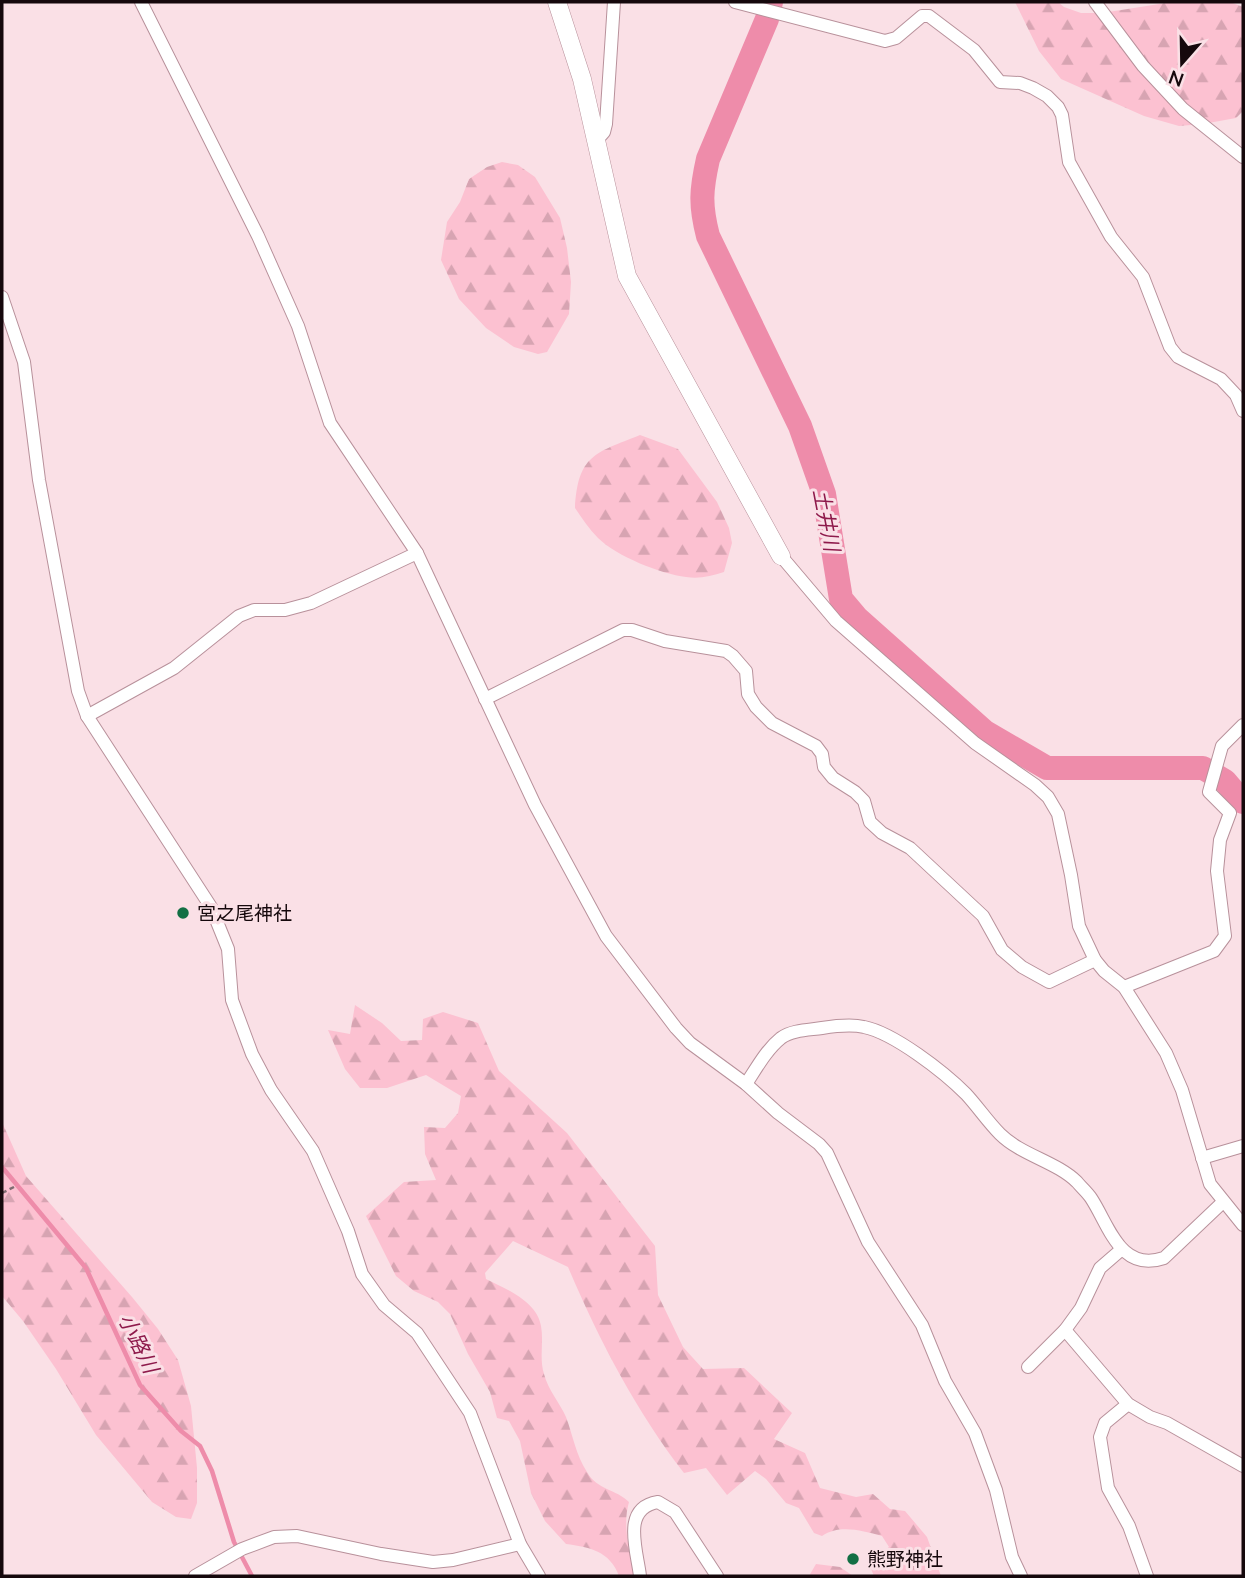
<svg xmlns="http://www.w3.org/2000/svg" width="1245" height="1578" font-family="Mulish,'Noto Sans JP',sans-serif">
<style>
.forest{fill:url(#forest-firs)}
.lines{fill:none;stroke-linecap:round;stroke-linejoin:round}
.stream{stroke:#ee8caa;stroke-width:4.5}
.river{stroke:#ee8caa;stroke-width:24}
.street-casing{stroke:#b8919b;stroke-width:14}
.secondary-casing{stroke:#b8919b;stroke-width:19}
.path{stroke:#7f6c71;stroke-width:2.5;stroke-dasharray:5 3.5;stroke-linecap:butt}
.street{stroke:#fff;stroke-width:12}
.secondary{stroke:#fff;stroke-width:18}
.poi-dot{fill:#126f44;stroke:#fae0e6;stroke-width:2.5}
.labels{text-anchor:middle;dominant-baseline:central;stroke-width:6;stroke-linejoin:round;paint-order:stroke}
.poi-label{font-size:19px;fill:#15080c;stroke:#fae0e6;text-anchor:start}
.water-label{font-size:21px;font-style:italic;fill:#8e1a4b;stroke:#fae0e6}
</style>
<defs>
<pattern id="forest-firs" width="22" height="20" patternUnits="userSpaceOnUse" patternTransform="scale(1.75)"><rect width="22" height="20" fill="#fcc1d1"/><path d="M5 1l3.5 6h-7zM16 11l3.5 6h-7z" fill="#d7a4b2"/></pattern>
</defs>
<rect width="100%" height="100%" fill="#fae0e6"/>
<g class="forest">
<path d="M 1015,2 L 1058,2 L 1064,7 L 1081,13 L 1102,13 L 1172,2 L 1230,2 L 1243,7 L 1243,111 L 1236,118 L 1203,124 L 1179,126 L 1144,116 L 1061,79 L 1039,51 Z"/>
<path d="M 502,162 L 518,165 L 535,177 L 560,218 L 567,248 L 571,282 L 569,314 L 547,352 L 538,354 L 514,347 L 486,328 L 459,299 L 441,260 L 447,222 L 460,202 L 469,179 L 487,167 Z"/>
<path d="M 640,435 L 678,449 L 717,502 L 729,528 L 732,543 L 724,572 C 711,576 700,579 686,577 C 661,574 616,556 598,538 C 589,529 582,518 575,508 C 578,455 595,453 640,435 Z"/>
<path d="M 355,1005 L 382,1023 L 401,1041 L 422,1040 L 423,1019 L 443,1012 L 478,1023 L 499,1071 L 567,1133 L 655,1246 L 658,1295 L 683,1347 L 703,1369 L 744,1368 L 792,1413 L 774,1439 L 805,1453 L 820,1488 L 856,1497 L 873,1494 L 890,1509 L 905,1511 L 927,1537 L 941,1576 L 874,1576 L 871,1569 L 878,1555 L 889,1547 L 882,1536 C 862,1531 840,1524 822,1536 L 814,1533 L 799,1508 L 786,1503 L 766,1479 L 755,1471 L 727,1495 L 706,1468 L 684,1473 C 636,1411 599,1340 568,1267 L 513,1241 L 485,1273 L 486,1279 C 506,1289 537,1301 541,1326 C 544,1342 539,1358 544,1374 C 548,1390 560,1403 566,1417 C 573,1436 576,1455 587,1472 C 597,1490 616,1489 629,1502 C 622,1526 630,1552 634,1576 L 619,1576 C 610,1551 589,1547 566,1544 L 545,1521 L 531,1493 L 520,1441 L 509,1421 L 497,1418 L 490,1392 L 468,1354 L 450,1314 L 438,1302 L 414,1291 L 396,1276 L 366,1216 L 404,1182 L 436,1180 L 425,1154 L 424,1127 L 445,1128 L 458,1113 L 461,1096 L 426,1075 L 387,1088 L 360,1088 L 345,1069 L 328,1030 L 350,1034 Z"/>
<path d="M 2,1122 L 26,1176 L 132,1297 L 158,1329 L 178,1360 L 191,1406 L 197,1468 L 197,1503 L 191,1519 L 176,1517 L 152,1502 L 96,1435 L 56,1369 L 23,1321 L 2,1296 Z"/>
<path d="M 816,1564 L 840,1567 L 853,1576 L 809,1576 Z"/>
</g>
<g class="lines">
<path class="stream" d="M 2,1167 L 86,1268 L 140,1385 L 181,1431 L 200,1446 L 212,1471 L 234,1542 L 252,1576"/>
<path class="river" d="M 771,2 L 767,19 L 708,159 C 701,190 700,205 708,236 L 800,426 L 824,494 L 841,599 L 857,618 L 985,732 L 1047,768 L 1203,768 L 1225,781 L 1243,802"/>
<defs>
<g id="street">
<path d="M 141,2 L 258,236 L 298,326 L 330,423 L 417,553 L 535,805 L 606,936 L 676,1028 L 690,1043 L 746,1084 L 778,1113 L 819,1144 L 827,1153 L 868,1242 L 922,1325 L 945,1381 L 975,1433 L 996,1490 L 1012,1557 L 1021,1576"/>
<path d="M 735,2 L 885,41 L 896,38 L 922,16 L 929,16 L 974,50 L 1000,82 L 1020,83 L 1033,88 L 1047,96 L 1058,107 L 1062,115 L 1069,162 L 1111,237 L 1143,277 L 1170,347 L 1178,357 L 1221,379 L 1236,395 L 1243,411"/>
<path d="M 1095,2 L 1143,66 L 1183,109 L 1243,157"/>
<path d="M 596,141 L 604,132 L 606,124 L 614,2"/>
<path d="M 2,297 L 24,362 L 39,480 L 78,691 L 87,716 L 211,907 L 228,949 L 232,1000 L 252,1054 L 271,1090 L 313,1151 L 348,1231 L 362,1274 L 384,1305 L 417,1333 L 470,1413 L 520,1544 L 539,1576"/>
<path d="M 781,556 L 836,621 L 975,743 L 1035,785 L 1048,797 L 1058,814 L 1071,875 L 1079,926 L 1095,960 L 1104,971 L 1124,987 L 1166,1053 L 1182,1090 L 1210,1184 L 1243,1225"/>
<path d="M 485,699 L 623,630 L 632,630 L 665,641 L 726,651 L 733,656 L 746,671 L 748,694 L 756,707 L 772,723 L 816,746 L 822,754 L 824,767 L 833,778 L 855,792 L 864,801 L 870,822 L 882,833 L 910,848 L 983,916 L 1002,950 L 1022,967 L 1049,982 L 1095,960"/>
<path d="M 87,716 L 174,668 L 239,616 L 254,610 L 285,610 L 311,603 L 417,553"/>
<path d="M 1124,987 L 1214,951 L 1225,936 L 1217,871 L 1220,840 L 1230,813 L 1209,792 L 1222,746 L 1243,725"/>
<path d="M 746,1084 C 756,1069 766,1050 781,1038 C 792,1030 809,1030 822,1028 C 835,1026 851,1024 864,1027 C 894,1033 944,1072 966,1094 C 978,1107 988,1122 1000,1134 C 1021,1155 1057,1162 1077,1182 C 1081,1187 1087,1192 1091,1198 C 1109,1225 1120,1273 1164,1258 L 1223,1202"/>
<path d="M 1202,1158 L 1243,1146"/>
<path d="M 1065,1330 L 1128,1404 L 1150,1417 L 1167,1423 L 1243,1466"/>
<path d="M 1028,1367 L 1065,1330 L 1081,1308 L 1100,1268 L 1122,1249"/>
<path d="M 1128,1404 L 1105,1423 L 1100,1437 L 1108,1488 L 1129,1526 L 1147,1576"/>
<path d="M 195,1576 L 242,1549 L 274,1537 L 297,1536 L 381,1554 L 433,1562 L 453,1560 L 520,1544"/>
<path d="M 640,1576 C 637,1550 621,1508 658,1502 L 675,1512 L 717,1576"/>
</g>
<path id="secondary" d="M 557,2 L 582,79 L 627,276 L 781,556"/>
</defs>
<use href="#street" class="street-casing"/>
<use href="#secondary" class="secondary-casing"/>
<path class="path" d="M 2,1193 L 14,1187"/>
<use href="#street" class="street"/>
<use href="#secondary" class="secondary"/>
</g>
<g class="poi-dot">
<circle cx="183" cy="913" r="7"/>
<circle cx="853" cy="1559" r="7"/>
</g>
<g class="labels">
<g class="poi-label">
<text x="197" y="913">宮之尾神社</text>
<text x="867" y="1559">熊野神社</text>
</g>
<g class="water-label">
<text transform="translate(827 520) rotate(79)">土井川</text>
<text transform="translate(139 1343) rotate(64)">小路川</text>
</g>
</g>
<rect width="1245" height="1578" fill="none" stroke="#15080c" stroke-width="7"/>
<g transform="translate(1182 63) rotate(200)" stroke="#fae0e6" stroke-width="5" paint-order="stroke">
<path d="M0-5L12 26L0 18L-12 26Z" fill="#15080c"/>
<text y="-10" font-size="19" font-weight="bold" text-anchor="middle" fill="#15080c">N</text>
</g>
</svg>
